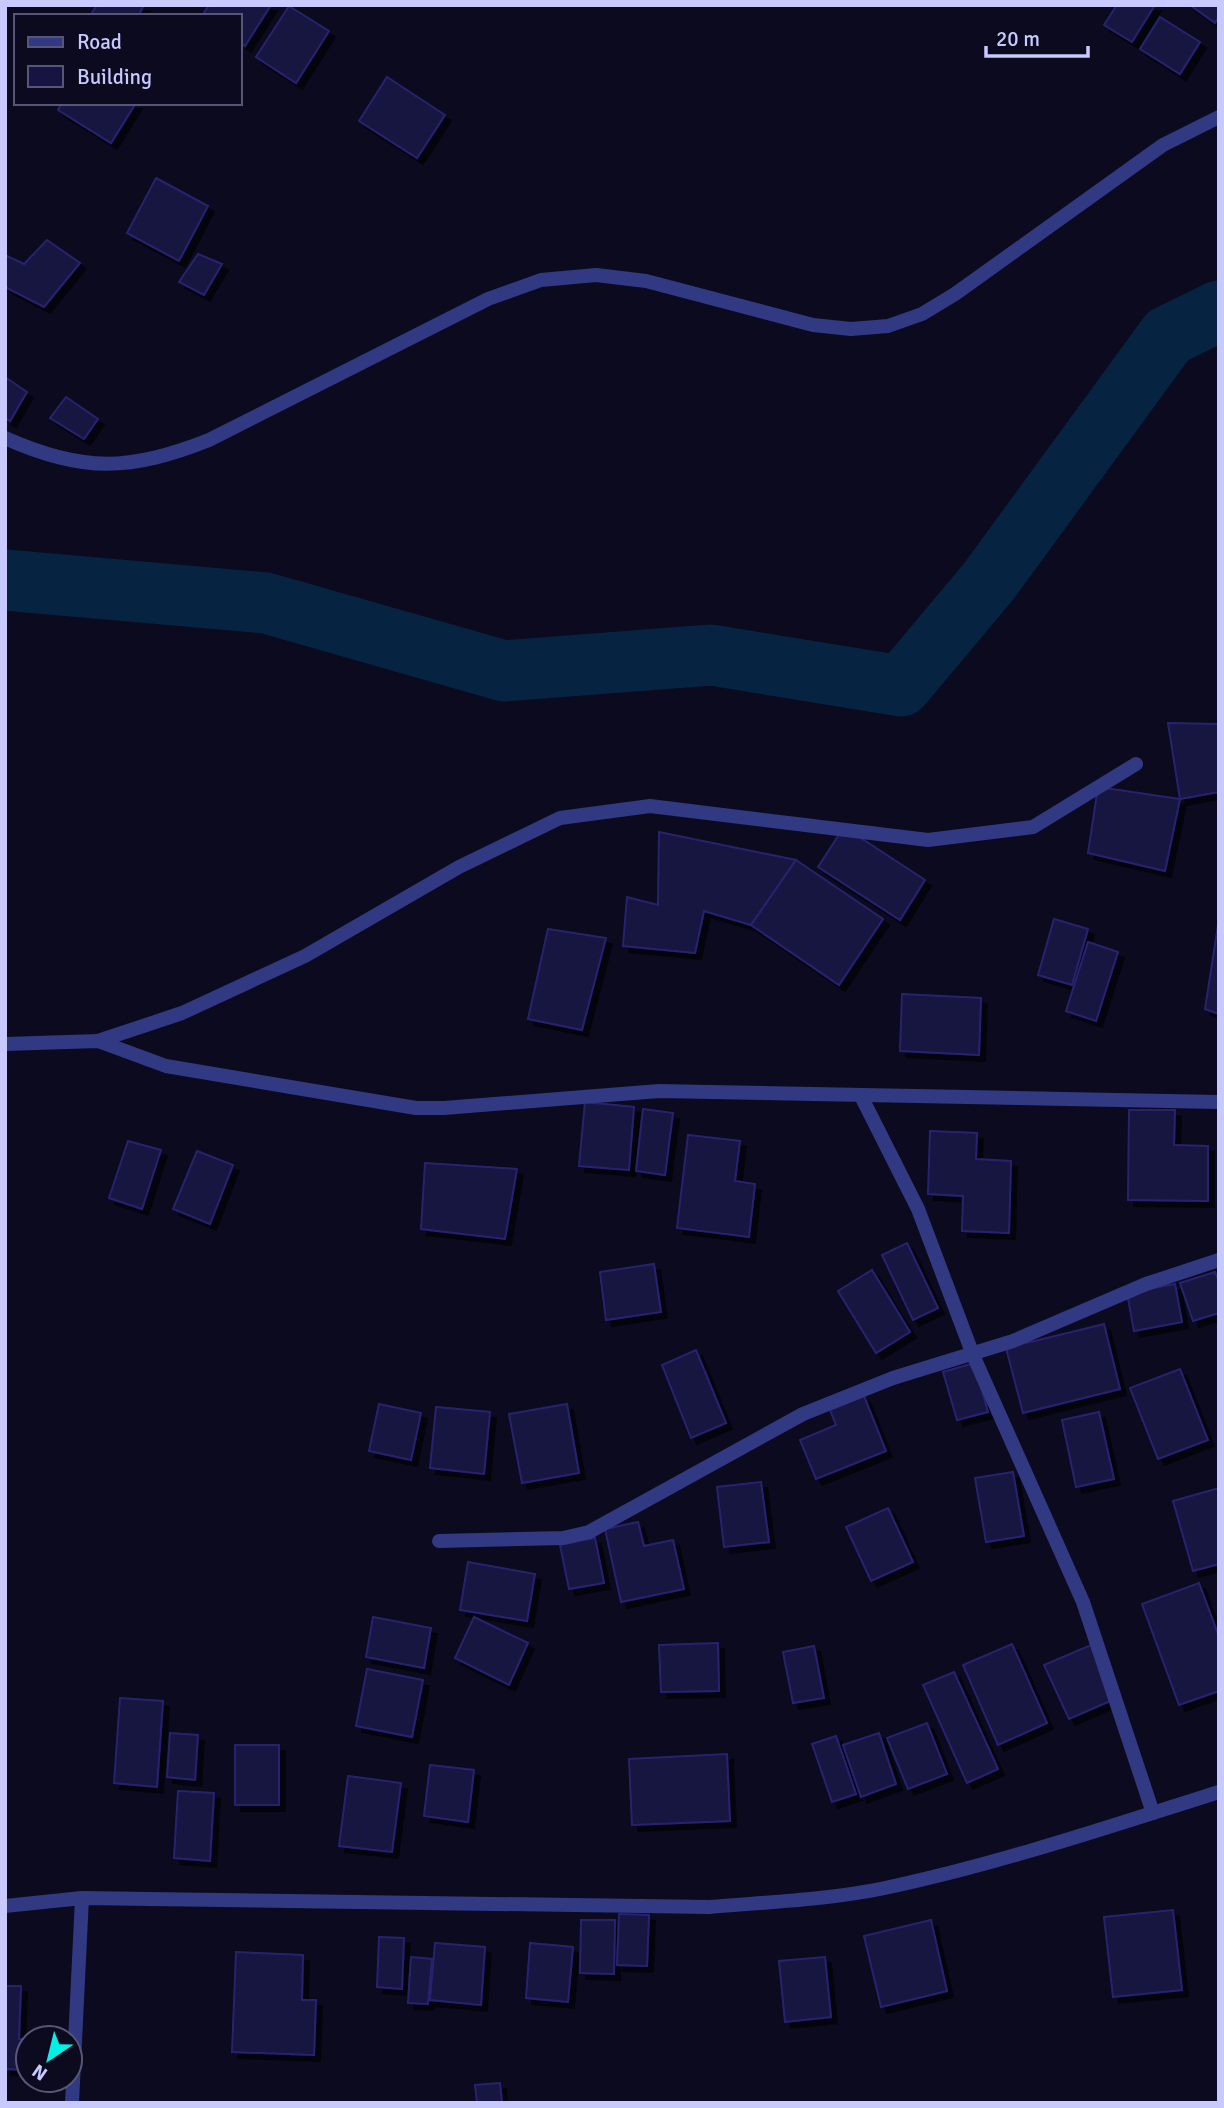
<svg xmlns="http://www.w3.org/2000/svg" width="1224" height="2108" font-family="Signika,sans-serif">
<style>
.lines{fill:none;stroke-linecap:round;stroke-linejoin:round}
.river{stroke:#062441;stroke-width:61}
.building{fill:#171441;stroke:#28246f;stroke-width:2;filter:url(#shadow)}
.street{stroke:#303982;stroke-width:14}
</style>
<defs>
<filter id="shadow"><feDropShadow dx="6" dy="6" stdDeviation="0" flood-color="#0009"/></filter>
</defs>
<rect width="100%" height="100%" fill="#0b0a1e"/>
<g class="lines">
<path class="river" d="M 5,580 L 266,603 L 504,671 L 711,655 L 901,686 L 989,581 L 1168,336 L 1219,311"/>
</g>
<g class="building">
<path d="M 97,5 L 144,5 L 138,16 L 90,16 Z"/>
<path d="M 209,5 L 271,5 L 245,46 L 240,42 L 240,16 L 202,16 Z"/>
<path d="M 1117,5 L 1155,5 L 1132,42 L 1104,25 Z"/>
<path d="M 1190,5 L 1219,5 L 1219,16 L 1215,23 Z"/>
<path d="M 289,6 L 329,31 L 296,83 L 256,57 Z"/>
<path d="M 1160,17 L 1200,42 L 1180,74 L 1140,49 Z"/>
<path d="M 387,77 L 445,115 L 417,158 L 359,121 Z"/>
<path d="M 62,103 L 136,103 L 111,143 L 58,110 Z"/>
<path d="M 156,178 L 208,206 L 179,261 L 127,233 Z"/>
<path d="M 47,240 L 80,263 L 44,307 L 5,287 L 5,255 L 24,264 Z"/>
<path d="M 198,254 L 222,264 L 204,295 L 179,282 Z"/>
<path d="M 5,377 L 27,392 L 10,421 L 5,418 Z"/>
<path d="M 66,397 L 98,419 L 84,439 L 50,418 Z"/>
<path d="M 1168,723 L 1219,724 L 1219,792 L 1180,799 Z"/>
<path d="M 1098,787 L 1180,799 L 1165,871 L 1088,853 Z"/>
<path d="M 844,827 L 925,880 L 900,920 L 818,867 Z"/>
<path d="M 659,832 L 796,860 L 751,925 L 704,911 L 695,953 L 623,946 L 627,897 L 658,905 Z"/>
<path d="M 796,860 L 883,919 L 839,985 L 751,925 Z"/>
<path d="M 1054,919 L 1088,929 L 1072,985 L 1038,975 Z"/>
<path d="M 1219,919 L 1219,1014 L 1205,1009 Z"/>
<path d="M 548,929 L 606,938 L 582,1030 L 528,1019 Z"/>
<path d="M 1088,942 L 1118,952 L 1096,1021 L 1066,1011 Z"/>
<path d="M 902,994 L 981,998 L 979,1055 L 900,1051 Z"/>
<path d="M 585,1102 L 634,1107 L 629,1170 L 579,1166 Z"/>
<path d="M 643,1109 L 673,1113 L 665,1175 L 636,1171 Z"/>
<path d="M 1129,1110 L 1175,1110 L 1174,1145 L 1208,1146 L 1208,1201 L 1128,1200 Z"/>
<path d="M 930,1131 L 977,1133 L 976,1159 L 1011,1161 L 1009,1233 L 962,1231 L 963,1196 L 928,1194 Z"/>
<path d="M 688,1135 L 740,1141 L 735,1181 L 755,1184 L 749,1237 L 677,1228 Z"/>
<path d="M 128,1141 L 161,1150 L 142,1209 L 109,1198 Z"/>
<path d="M 197,1151 L 233,1165 L 210,1224 L 173,1209 Z"/>
<path d="M 425,1163 L 517,1169 L 505,1239 L 421,1229 Z"/>
<path d="M 907,1243 L 938,1308 L 913,1320 L 882,1255 Z"/>
<path d="M 654,1264 L 661,1312 L 606,1320 L 600,1272 Z"/>
<path d="M 872,1270 L 910,1332 L 876,1353 L 838,1291 Z"/>
<path d="M 1215,1272 L 1219,1282 L 1219,1313 L 1193,1321 L 1180,1283 Z"/>
<path d="M 1175,1284 L 1182,1322 L 1134,1331 L 1127,1293 Z"/>
<path d="M 1104,1324 L 1120,1389 L 1023,1413 L 1006,1348 Z"/>
<path d="M 696,1350 L 726,1423 L 691,1438 L 662,1365 Z"/>
<path d="M 974,1363 L 988,1412 L 957,1420 L 943,1372 Z"/>
<path d="M 1180,1369 L 1208,1440 L 1158,1459 L 1130,1388 Z"/>
<path d="M 864,1396 L 886,1451 L 816,1479 L 800,1440 L 836,1425 L 830,1410 Z"/>
<path d="M 379,1404 L 421,1413 L 411,1460 L 369,1451 Z"/>
<path d="M 567,1404 L 579,1473 L 522,1483 L 509,1414 Z"/>
<path d="M 436,1407 L 490,1412 L 484,1474 L 430,1468 Z"/>
<path d="M 1099,1412 L 1114,1479 L 1076,1487 L 1062,1420 Z"/>
<path d="M 1013,1472 L 1024,1536 L 986,1542 L 975,1478 Z"/>
<path d="M 761,1482 L 769,1542 L 724,1547 L 717,1487 Z"/>
<path d="M 1219,1488 L 1219,1564 L 1193,1571 L 1173,1501 Z"/>
<path d="M 888,1508 L 913,1562 L 871,1581 L 846,1527 Z"/>
<path d="M 638,1522 L 644,1546 L 673,1540 L 684,1589 L 621,1602 L 605,1529 Z"/>
<path d="M 595,1538 L 604,1583 L 569,1589 L 560,1545 Z"/>
<path d="M 468,1562 L 535,1574 L 527,1621 L 460,1610 Z"/>
<path d="M 1199,1583 L 1219,1637 L 1219,1691 L 1179,1705 L 1142,1604 Z"/>
<path d="M 373,1617 L 431,1628 L 424,1668 L 366,1657 Z"/>
<path d="M 474,1617 L 528,1643 L 509,1685 L 455,1658 Z"/>
<path d="M 718,1643 L 719,1691 L 661,1692 L 659,1645 Z"/>
<path d="M 1012,1644 L 1047,1723 L 998,1745 L 963,1665 Z"/>
<path d="M 1091,1645 L 1115,1699 L 1069,1719 L 1044,1665 Z"/>
<path d="M 814,1646 L 824,1698 L 793,1703 L 783,1652 Z"/>
<path d="M 367,1669 L 423,1680 L 412,1737 L 356,1726 Z"/>
<path d="M 954,1672 L 998,1769 L 967,1783 L 923,1685 Z"/>
<path d="M 120,1698 L 163,1701 L 157,1787 L 114,1783 Z"/>
<path d="M 927,1723 L 947,1774 L 908,1789 L 887,1738 Z"/>
<path d="M 170,1733 L 198,1735 L 195,1780 L 167,1777 Z"/>
<path d="M 879,1733 L 896,1784 L 861,1797 L 843,1745 Z"/>
<path d="M 836,1736 L 856,1794 L 832,1802 L 812,1744 Z"/>
<rect x="235" y="1745" width="44" height="60"/>
<path d="M 727,1754 L 730,1821 L 632,1825 L 629,1759 Z"/>
<path d="M 430,1765 L 474,1770 L 468,1822 L 424,1816 Z"/>
<path d="M 348,1776 L 401,1783 L 392,1852 L 339,1846 Z"/>
<path d="M 178,1791 L 214,1793 L 210,1861 L 174,1858 Z"/>
<path d="M 1173,1910 L 1182,1990 L 1113,1997 L 1104,1917 Z"/>
<path d="M 619,1914 L 649,1915 L 647,1966 L 617,1965 Z"/>
<path d="M 581,1920 L 615,1920 L 614,1974 L 580,1973 Z"/>
<path d="M 931,1920 L 947,1991 L 881,2007 L 864,1936 Z"/>
<path d="M 379,1937 L 404,1938 L 402,1989 L 377,1987 Z"/>
<path d="M 435,1943 L 485,1947 L 481,2005 L 430,2000 Z"/>
<path d="M 530,1943 L 573,1947 L 568,2002 L 526,1998 Z"/>
<path d="M 236,1952 L 303,1955 L 302,2000 L 316,2000 L 314,2055 L 232,2052 Z"/>
<path d="M 411,1957 L 432,1959 L 428,2004 L 408,2003 Z"/>
<path d="M 825,1957 L 831,2017 L 785,2022 L 779,1961 Z"/>
<path d="M 5,1986 L 21,1986 L 19,2039 L 28,2040 L 28,2070 L 5,2069 Z"/>
<path d="M 500,2083 L 502,2103 L 477,2103 L 475,2085 Z"/>
</g>
<g class="lines">
<g class="street">
<path d="M 5,438 C 83,473 131,471 209,440 L 488,299 L 541,280 L 596,275 L 646,281 L 813,325 L 851,329 L 888,326 L 922,314 L 955,294 L 1163,145 L 1219,117"/>
<path d="M 98,1041 L 182,1013 L 305,956 L 459,867 L 560,818 L 650,806 L 928,840 L 1033,827 L 1136,764"/>
<path d="M 5,1044 L 98,1041 L 166,1066 L 416,1108 L 444,1108 L 659,1091 L 1219,1102"/>
<path d="M 861,1096 L 918,1209 L 973,1355 L 1083,1602 L 1153,1813"/>
<path d="M 439,1541 L 563,1538 L 589,1532 L 803,1414 L 893,1378 L 1013,1341 L 1146,1284 L 1219,1260"/>
<path d="M 5,1906 L 82,1898 L 709,1907 C 768,1902 827,1900 885,1888 C 998,1864 1108,1827 1219,1792"/>
<path d="M 72,2103 L 82,1898"/>
</g>
</g>
<rect width="1224" height="2108" fill="none" stroke="#c7c9ff" stroke-width="14"/>
<rect x="14" y="14" width="228" height="91" fill="#0b0a1e" stroke="#565678" stroke-width="2"/>
<rect x="28" y="37" width="35" height="10" fill="#303982" stroke="#565678" stroke-width="2"/>
<text x="77" y="49" font-size="21" fill="#c7c9ff">Road</text>
<rect x="28" y="66" width="35" height="21" fill="#171441" stroke="#565678" stroke-width="2"/>
<text x="77" y="84" font-size="21" fill="#c7c9ff">Building</text>
<g transform="translate(49 2059) rotate(215)"><circle r="33" fill="#0b0a1e" stroke="#565678" stroke-width="2"/>
<path d="M0-5L12 26L0 18L-12 26Z" fill="#00f2e7"/>
<text y="-10" font-size="19" font-weight="bold" text-anchor="middle" fill="#c7c9ff">N</text>
</g>
<path d="M986 46v10h102v-10" fill="none" stroke="#c7c9ff" stroke-width="3.5"/>
<text x="996" y="46" font-size="21" fill="#c7c9ff" stroke="#0b0a1e" stroke-width="5" paint-order="stroke">20 m</text>
</svg>
